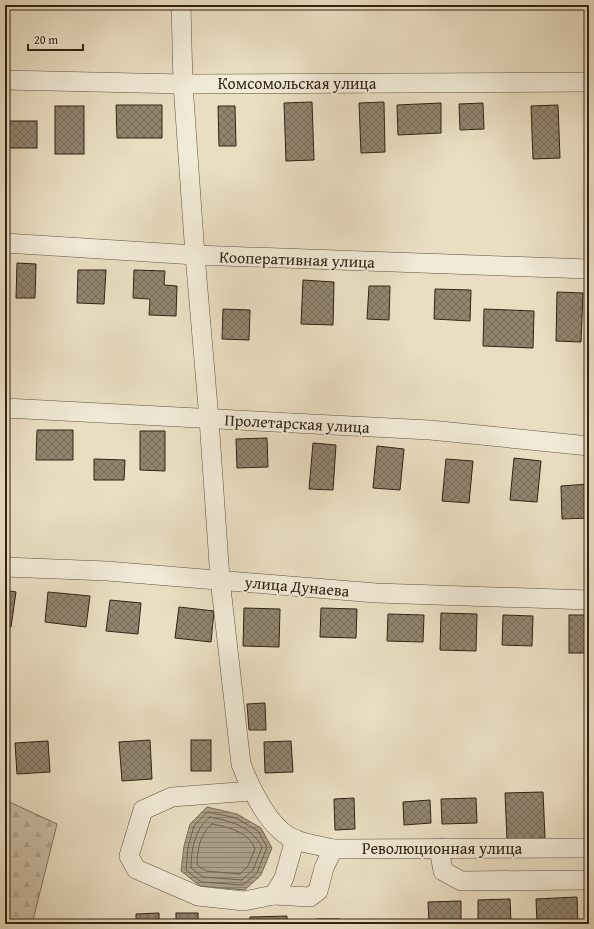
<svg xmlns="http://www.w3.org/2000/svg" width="594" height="929" font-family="'Gentium Book Plus',serif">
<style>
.forest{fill:url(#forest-firs);stroke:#7e705d}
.water{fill:url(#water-rules);stroke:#7a6c59}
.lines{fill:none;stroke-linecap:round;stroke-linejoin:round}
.shore{stroke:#6e604e;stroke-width:1}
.building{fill:url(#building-cross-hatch);stroke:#312215}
.street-casing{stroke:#5f5140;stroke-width:20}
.street{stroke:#f1ead7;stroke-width:19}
.labels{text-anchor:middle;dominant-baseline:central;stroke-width:3.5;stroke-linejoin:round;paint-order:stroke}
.street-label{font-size:16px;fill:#312215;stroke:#f1ead7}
</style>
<defs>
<pattern id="forest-firs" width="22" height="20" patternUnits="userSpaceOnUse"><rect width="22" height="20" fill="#cbbea5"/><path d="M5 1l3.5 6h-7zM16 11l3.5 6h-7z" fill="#afa38d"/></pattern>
<pattern id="water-rules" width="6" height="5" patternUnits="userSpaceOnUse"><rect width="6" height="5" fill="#ab9e87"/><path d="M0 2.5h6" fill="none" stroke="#8c806d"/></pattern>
<pattern id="building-cross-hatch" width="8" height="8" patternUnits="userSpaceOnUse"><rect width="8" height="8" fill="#91846f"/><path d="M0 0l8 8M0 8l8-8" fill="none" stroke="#776c5a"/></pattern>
</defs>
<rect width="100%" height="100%" fill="#eadec2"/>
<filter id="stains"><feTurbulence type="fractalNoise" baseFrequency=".005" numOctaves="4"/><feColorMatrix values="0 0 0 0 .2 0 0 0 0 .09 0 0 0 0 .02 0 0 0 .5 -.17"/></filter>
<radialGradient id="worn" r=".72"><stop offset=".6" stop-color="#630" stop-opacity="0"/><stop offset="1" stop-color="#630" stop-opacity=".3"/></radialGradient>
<path class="forest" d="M 5,800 L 57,824 L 32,924 L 5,924 Z"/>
<path class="water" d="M 207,807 L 237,814 L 261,828 L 272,848 L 261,875 L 245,890 L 200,886 L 181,871 L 184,846 L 190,824 Z"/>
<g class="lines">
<g class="shore">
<path d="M 208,812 L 236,818 L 258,831 L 267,847 L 257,873 L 243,885 L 201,882 L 186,870 L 188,847 L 194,826 Z"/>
<path d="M 210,817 C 233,822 250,826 262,847 L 253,870 L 242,880 L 203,877 L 191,868 C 191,849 195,829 210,817 Z"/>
<path d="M 212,824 C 228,827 249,832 255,849 L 248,866 L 240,874 L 206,871 L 197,865 C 197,851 200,833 212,824 Z"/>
</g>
</g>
<g class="building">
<path d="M 588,101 L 589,101 L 589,134 Z"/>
<path d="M 312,102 L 314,160 L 286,161 L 284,103 Z"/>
<path d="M 384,102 L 385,152 L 361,153 L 359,103 Z"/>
<path d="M 441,103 L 441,133 L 398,135 L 397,105 Z"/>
<path d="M 483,103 L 484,129 L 460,130 L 459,104 Z"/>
<path d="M 116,105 L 162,105 L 162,138 L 117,138 Z"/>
<path d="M 558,105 L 560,158 L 533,159 L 531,106 Z"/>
<rect x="55" y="106" width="29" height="48"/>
<path d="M 218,106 L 235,106 L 236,146 L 219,146 Z"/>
<rect x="5" y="121" width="32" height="27"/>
<path d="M 17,263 L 36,264 L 35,298 L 16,298 Z"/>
<path d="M 78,270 L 106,270 L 104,304 L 77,303 Z"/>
<path d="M 134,270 L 165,271 L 164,285 L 177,286 L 176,316 L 149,315 L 150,299 L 133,298 Z"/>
<path d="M 303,280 L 334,282 L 333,325 L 301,324 Z"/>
<path d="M 369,286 L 390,286 L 389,320 L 367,319 Z"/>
<path d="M 435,289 L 471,290 L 470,321 L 434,319 Z"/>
<path d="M 557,292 L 583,293 L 581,342 L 556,341 Z"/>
<path d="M 223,309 L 250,310 L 249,340 L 222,339 Z"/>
<path d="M 484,309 L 534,311 L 533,348 L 483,346 Z"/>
<path d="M 37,430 L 73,430 L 73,460 L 36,460 Z"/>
<path d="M 140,431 L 165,431 L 165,471 L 140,470 Z"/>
<path d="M 267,438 L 268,467 L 237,468 L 236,439 Z"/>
<path d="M 313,443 L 336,445 L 333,490 L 309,489 Z"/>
<path d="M 377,446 L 404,449 L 400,490 L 373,488 Z"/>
<path d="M 514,458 L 541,461 L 537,502 L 510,500 Z"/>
<path d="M 94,459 L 125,460 L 124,480 L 94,480 Z"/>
<path d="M 446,459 L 473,461 L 469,503 L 442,501 Z"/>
<path d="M 589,484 L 589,518 L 562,519 L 561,486 Z"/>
<path d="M 5,590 L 16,592 L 11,627 L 5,627 Z"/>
<path d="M 48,592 L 90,596 L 86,627 L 45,622 Z"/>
<path d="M 110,600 L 141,603 L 138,634 L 106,631 Z"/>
<path d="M 179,607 L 214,611 L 211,642 L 175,638 Z"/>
<path d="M 244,608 L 280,609 L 279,647 L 243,646 Z"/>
<path d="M 321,608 L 357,609 L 356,638 L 320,637 Z"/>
<path d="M 441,613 L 477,614 L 476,651 L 440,650 Z"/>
<path d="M 388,614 L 424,615 L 423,642 L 387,641 Z"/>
<path d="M 503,615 L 533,616 L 532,646 L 502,645 Z"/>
<rect x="569" y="615" width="20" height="38"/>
<path d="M 265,703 L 266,730 L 249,730 L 247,704 Z"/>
<path d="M 150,740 L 152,779 L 122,781 L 119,742 Z"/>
<rect x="191" y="740" width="20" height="31"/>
<path d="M 48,741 L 50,772 L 17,774 L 15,743 Z"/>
<path d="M 291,741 L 293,772 L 265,773 L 264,742 Z"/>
<path d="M 543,792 L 545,838 L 507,840 L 505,793 Z"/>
<path d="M 587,792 L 589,792 L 589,832 L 588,832 Z"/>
<path d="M 354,798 L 355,829 L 335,830 L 334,799 Z"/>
<path d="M 476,798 L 477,823 L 442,824 L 441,799 Z"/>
<path d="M 430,800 L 431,823 L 404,825 L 403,802 Z"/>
<path d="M 577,897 L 578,924 L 537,924 L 536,899 Z"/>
<path d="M 510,899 L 511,924 L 478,924 L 478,900 Z"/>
<path d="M 461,901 L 461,924 L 429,924 L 428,902 Z"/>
<path d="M 159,913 L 159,924 L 136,924 L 136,914 Z"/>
<rect x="176" y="913" width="22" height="11"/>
<path d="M 287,916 L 287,924 L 250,924 L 250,917 Z"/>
<rect x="317" y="919" width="22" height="5"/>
</g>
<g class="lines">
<defs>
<g id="street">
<path d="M 181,5 L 183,84 L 195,255 L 209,419 L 220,579 L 241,764 C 251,789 269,830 296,840 C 308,844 321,846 333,849 L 589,848"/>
<path d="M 5,80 L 183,84 L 589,82"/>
<path d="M 5,243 L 195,255 L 589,269"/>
<path d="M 5,408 L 430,430 L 589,446"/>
<path d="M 5,567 L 107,571 L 376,593 L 589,600"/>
<path d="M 251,791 L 172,797 L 143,810 L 129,856 L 136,869 L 198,896 L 244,901 L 274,895 L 284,878 L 295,839"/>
<path d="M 439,848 L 443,871 L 461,881 L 589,880"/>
<path d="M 274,895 L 310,897 L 318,891 L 324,868 L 333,849"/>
</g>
</defs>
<use href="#street" class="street-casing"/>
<use href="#street" class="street"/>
</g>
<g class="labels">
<g class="street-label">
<text x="297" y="83">Комсомольская улица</text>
<text transform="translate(297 259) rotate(2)">Кооперативная улица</text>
<text transform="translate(297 423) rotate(3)">Пролетарская улица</text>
<text transform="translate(297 586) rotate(5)">улица Дунаева</text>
<text x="442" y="848">Революционная улица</text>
</g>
</g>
<rect width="594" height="929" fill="none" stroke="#eadec2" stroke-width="20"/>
<rect x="6" y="6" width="582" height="917" fill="none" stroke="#312215" stroke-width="2"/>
<rect x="10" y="10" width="574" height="909" fill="none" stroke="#312215"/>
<path d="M28 44v6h55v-6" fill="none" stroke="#312215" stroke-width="2"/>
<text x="34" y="44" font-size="12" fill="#312215" stroke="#f1ead7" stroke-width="3" paint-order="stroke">20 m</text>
<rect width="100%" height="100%" filter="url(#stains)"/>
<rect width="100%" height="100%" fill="url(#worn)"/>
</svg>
